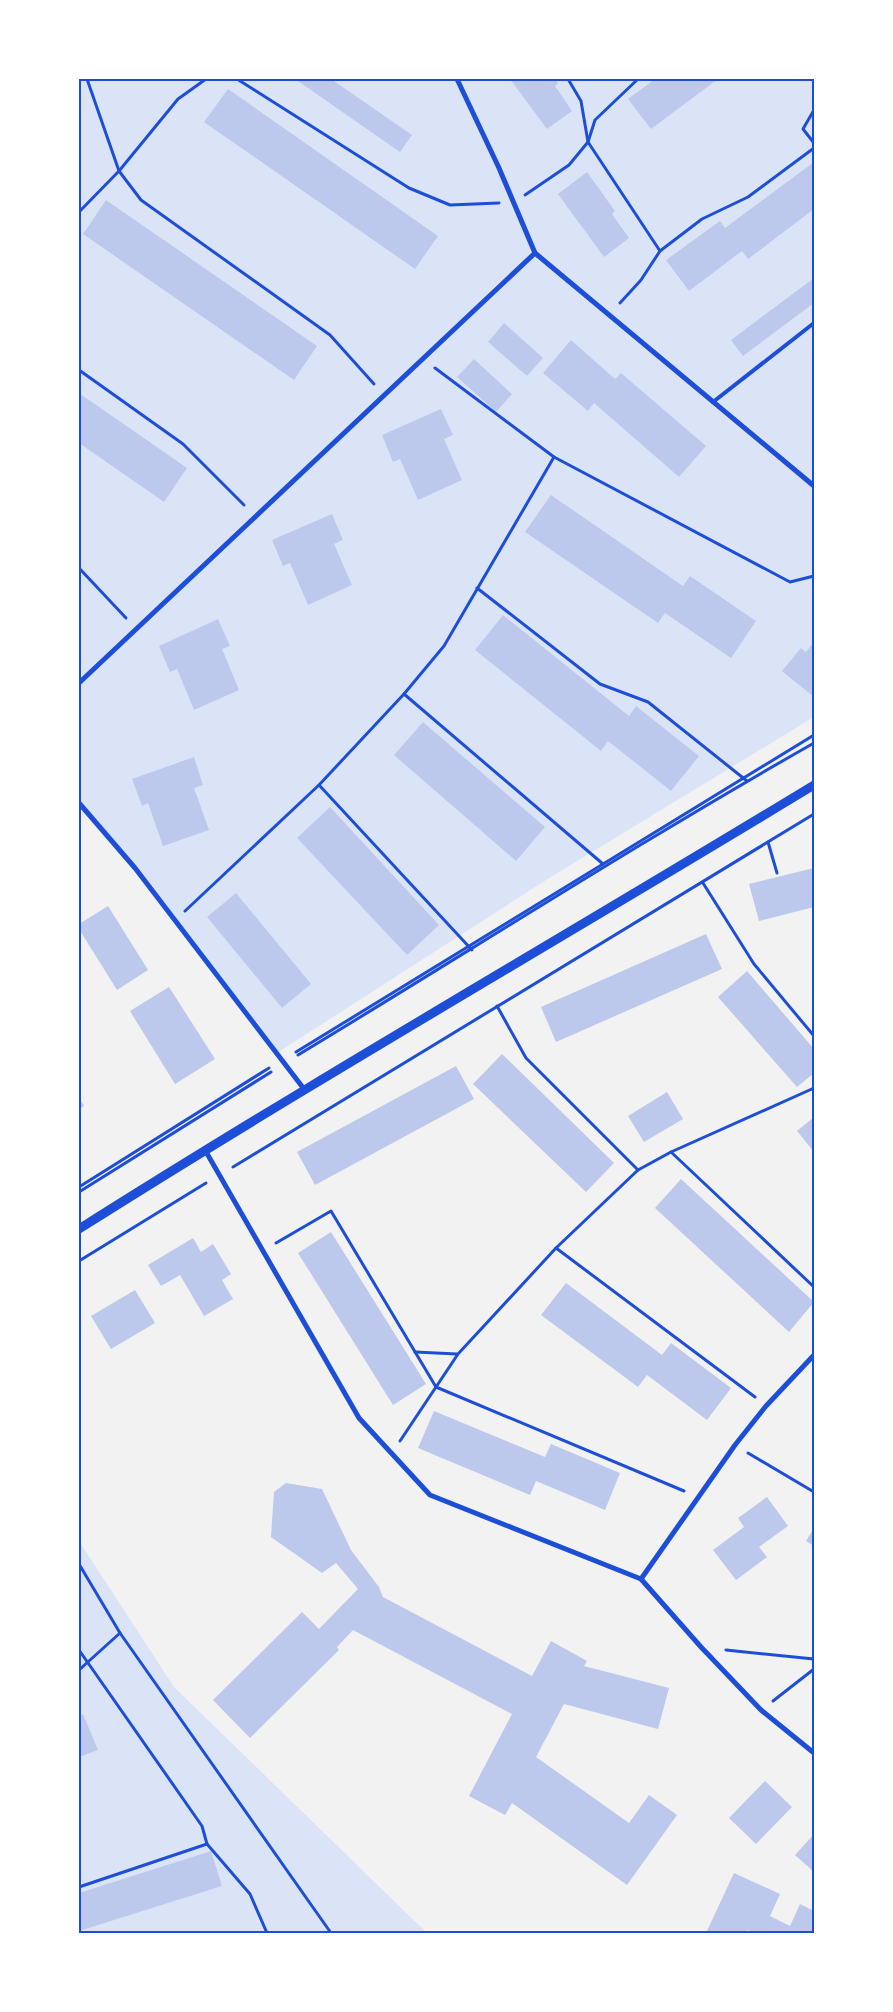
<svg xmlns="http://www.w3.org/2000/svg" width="893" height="2012" font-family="'Exo 2',sans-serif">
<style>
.green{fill:#dbe4f7}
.building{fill:#bdc9ec}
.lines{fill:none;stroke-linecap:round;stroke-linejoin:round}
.path{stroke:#1d4ed8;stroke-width:3}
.service{stroke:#1d4ed8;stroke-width:4}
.minor{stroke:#1d4ed8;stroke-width:5}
.tertiary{stroke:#1d4ed8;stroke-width:9}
.neatline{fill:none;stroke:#1d4ed8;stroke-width:2}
</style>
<rect width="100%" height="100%" fill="#f2f2f2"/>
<g class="green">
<path d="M 79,79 L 814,79 L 814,342 L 812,344 L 814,347 L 814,717 L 546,880 L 277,1053 L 135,868 L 79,803 Z"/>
<path d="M 79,1541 L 174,1687 L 427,1933 L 79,1933 Z"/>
</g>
<g class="building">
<path d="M 295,79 L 331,79 L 412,135 L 400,152 Z"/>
<path d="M 510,79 L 555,79 L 558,84 L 555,86 L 572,111 L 547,129 Z"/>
<path d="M 655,79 L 718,79 L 651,129 L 628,99 Z"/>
<path d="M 228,89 L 438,236 L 415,269 L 204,122 Z"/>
<path d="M 814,162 L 814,209 L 748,259 L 742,251 L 689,291 L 666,260 L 720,221 L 725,228 Z"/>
<path d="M 587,172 L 615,211 L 612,214 L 629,238 L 604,257 L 558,194 Z"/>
<path d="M 106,200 L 317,346 L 294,380 L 83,234 Z"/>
<path d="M 814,278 L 814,303 L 743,356 L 731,340 Z"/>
<path d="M 504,323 L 543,358 L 527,376 L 488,342 Z"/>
<path d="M 571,340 L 615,379 L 621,373 L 706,446 L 679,477 L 594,403 L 588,411 L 543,373 Z"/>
<path d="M 474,359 L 512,394 L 496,412 L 457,377 Z"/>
<path d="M 79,393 L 187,468 L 164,502 L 79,443 Z"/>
<path d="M 441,409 L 453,435 L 444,439 L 462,480 L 418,500 L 400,459 L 393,462 L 382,435 Z"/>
<path d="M 551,495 L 683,586 L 690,576 L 756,621 L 731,658 L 665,613 L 658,623 L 525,532 Z"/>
<path d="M 332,514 L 343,540 L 334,544 L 352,585 L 308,605 L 290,563 L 283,566 L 272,540 Z"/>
<path d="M 503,615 L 629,716 L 636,706 L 699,756 L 671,791 L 608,741 L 601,751 L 475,650 Z"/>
<path d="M 218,619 L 230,646 L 222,649 L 239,690 L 194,710 L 177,669 L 170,672 L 159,646 Z"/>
<path d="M 814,642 L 814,697 L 782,671 L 801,648 L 806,652 Z"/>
<path d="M 423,722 L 545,827 L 516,861 L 394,755 Z"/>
<path d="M 194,757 L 203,785 L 194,788 L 209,830 L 163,846 L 148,803 L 142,806 L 132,779 Z"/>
<path d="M 330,807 L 439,925 L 407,955 L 297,838 Z"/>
<path d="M 814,868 L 814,907 L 759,921 L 749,884 Z"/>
<path d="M 236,893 L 311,984 L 282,1008 L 207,917 Z"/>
<path d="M 108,906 L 148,970 L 117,990 L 79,929 L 79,924 Z"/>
<path d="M 706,934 L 722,969 L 556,1042 L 541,1007 Z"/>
<path d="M 747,971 L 814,1049 L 814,1073 L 797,1087 L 718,997 Z"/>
<path d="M 169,987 L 215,1059 L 175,1084 L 130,1011 Z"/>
<path d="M 502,1054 L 614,1163 L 586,1192 L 473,1084 Z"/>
<path d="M 456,1066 L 474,1099 L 315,1185 L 297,1152 Z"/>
<path d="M 667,1092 L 683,1119 L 644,1142 L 628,1116 Z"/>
<path d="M 79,1098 L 84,1106 L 79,1109 Z"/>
<path d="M 814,1117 L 814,1152 L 797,1131 Z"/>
<path d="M 681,1179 L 814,1302 L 789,1332 L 655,1208 Z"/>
<path d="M 331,1232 L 426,1384 L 393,1405 L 298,1253 Z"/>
<path d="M 193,1238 L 201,1252 L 213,1244 L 231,1274 L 222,1280 L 233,1299 L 204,1316 L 180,1275 L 161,1286 L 148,1265 Z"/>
<path d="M 566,1283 L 662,1355 L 671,1343 L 731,1388 L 707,1420 L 647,1375 L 638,1387 L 541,1315 Z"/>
<path d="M 135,1290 L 155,1323 L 111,1349 L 91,1316 Z"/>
<path d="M 434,1411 L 545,1457 L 551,1444 L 620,1473 L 605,1510 L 536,1481 L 530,1495 L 418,1448 Z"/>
<path d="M 286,1483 L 322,1489 L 351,1550 L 379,1587 L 383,1597 L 532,1676 L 551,1641 L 587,1661 L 584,1666 L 669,1688 L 658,1729 L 564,1704 L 536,1757 L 629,1823 L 649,1795 L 677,1815 L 627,1885 L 512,1803 L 505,1815 L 469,1796 L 512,1714 L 353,1630 L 337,1647 L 339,1650 L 250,1738 L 213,1700 L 302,1612 L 319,1629 L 358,1589 L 336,1563 L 322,1573 L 271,1537 L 274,1492 Z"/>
<path d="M 767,1497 L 788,1526 L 759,1547 L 767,1557 L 736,1580 L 713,1550 L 744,1527 L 738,1518 Z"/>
<path d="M 814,1528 L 814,1546 L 806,1541 Z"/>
<path d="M 83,1714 L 98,1750 L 79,1757 L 79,1716 Z"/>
<path d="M 765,1781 L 792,1807 L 756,1844 L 729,1818 Z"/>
<path d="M 814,1834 L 814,1872 L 795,1855 Z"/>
<path d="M 211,1851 L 222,1886 L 79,1931 L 79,1893 Z"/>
<path d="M 734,1873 L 780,1894 L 770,1916 L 790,1926 L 800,1904 L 814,1911 L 814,1933 L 755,1933 L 747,1930 L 746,1933 L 706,1933 Z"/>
</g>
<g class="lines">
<g class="path">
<path d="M 87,79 L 119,171 L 141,200 L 330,335 L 374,384"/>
<path d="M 237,79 L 409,188 L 450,205 L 499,203"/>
<path d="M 568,79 L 581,101 L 588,142 L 660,251"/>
<path d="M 814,110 L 803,129 L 814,143"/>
<path d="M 525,195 L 569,165 L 588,142 L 595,120 L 638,79"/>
<path d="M 79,212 L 119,171 L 178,99 L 206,79"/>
<path d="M 620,303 L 641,280 L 660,251 L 702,219 L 748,197 L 814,148"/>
<path d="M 435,368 L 554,457 L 790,582 L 814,576"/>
<path d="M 79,370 L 183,444 L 244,505"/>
<path d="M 79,568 L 126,618"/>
<path d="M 477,588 L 600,684 L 648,702 L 747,781"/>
<path d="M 404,694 L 603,864"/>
<path d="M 319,785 L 472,950"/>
<path d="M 768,842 L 777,873"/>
<path d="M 703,883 L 754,964 L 814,1036"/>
<path d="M 185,911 L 319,785 L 404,694 L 444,646 L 554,457"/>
<path d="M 497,1006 L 526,1058 L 638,1170"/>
<path d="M 296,1052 L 814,735"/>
<path d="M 298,1055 C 470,951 639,842 814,743"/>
<path d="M 671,1152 L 814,1287"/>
<path d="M 233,1167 L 814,814"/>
<path d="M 79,1187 L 269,1068"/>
<path d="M 79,1192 L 271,1072"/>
<path d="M 276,1243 L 331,1211 L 436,1387 L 684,1491"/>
<path d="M 556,1248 L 755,1397"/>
<path d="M 79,1261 L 206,1183"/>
<path d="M 415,1352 L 457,1354"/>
<path d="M 400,1441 L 458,1354 L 556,1248 L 638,1170 L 671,1152 L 814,1088"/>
<path d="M 748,1453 L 814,1492"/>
<path d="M 79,1564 L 120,1633 L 331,1933"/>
<path d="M 79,1650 L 202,1826 L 207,1844 L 250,1894 L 267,1933"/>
<path d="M 726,1650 L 814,1659"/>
<path d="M 79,1670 L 120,1633"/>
<path d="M 773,1701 L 814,1669"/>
<path d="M 79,1887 L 207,1844"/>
</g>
<path class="service" d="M 713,402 L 814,323"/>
<g class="minor">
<path d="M 457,79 L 499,168 L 535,253 L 814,486"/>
<path d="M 79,683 L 535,253"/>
<path d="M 79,803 L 135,868 L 304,1089"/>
<path d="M 205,1150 L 359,1418 L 430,1495 L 641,1579 L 701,1647 L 761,1710 L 814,1753"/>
<path d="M 641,1579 L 735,1445 L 766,1406 L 814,1355"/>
</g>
<path class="tertiary" d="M 79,1229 C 321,1076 569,934 814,785"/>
</g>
<rect width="893" height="2012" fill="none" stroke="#ffffff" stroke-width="160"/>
<rect x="80" y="80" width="733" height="1852" class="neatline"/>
</svg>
